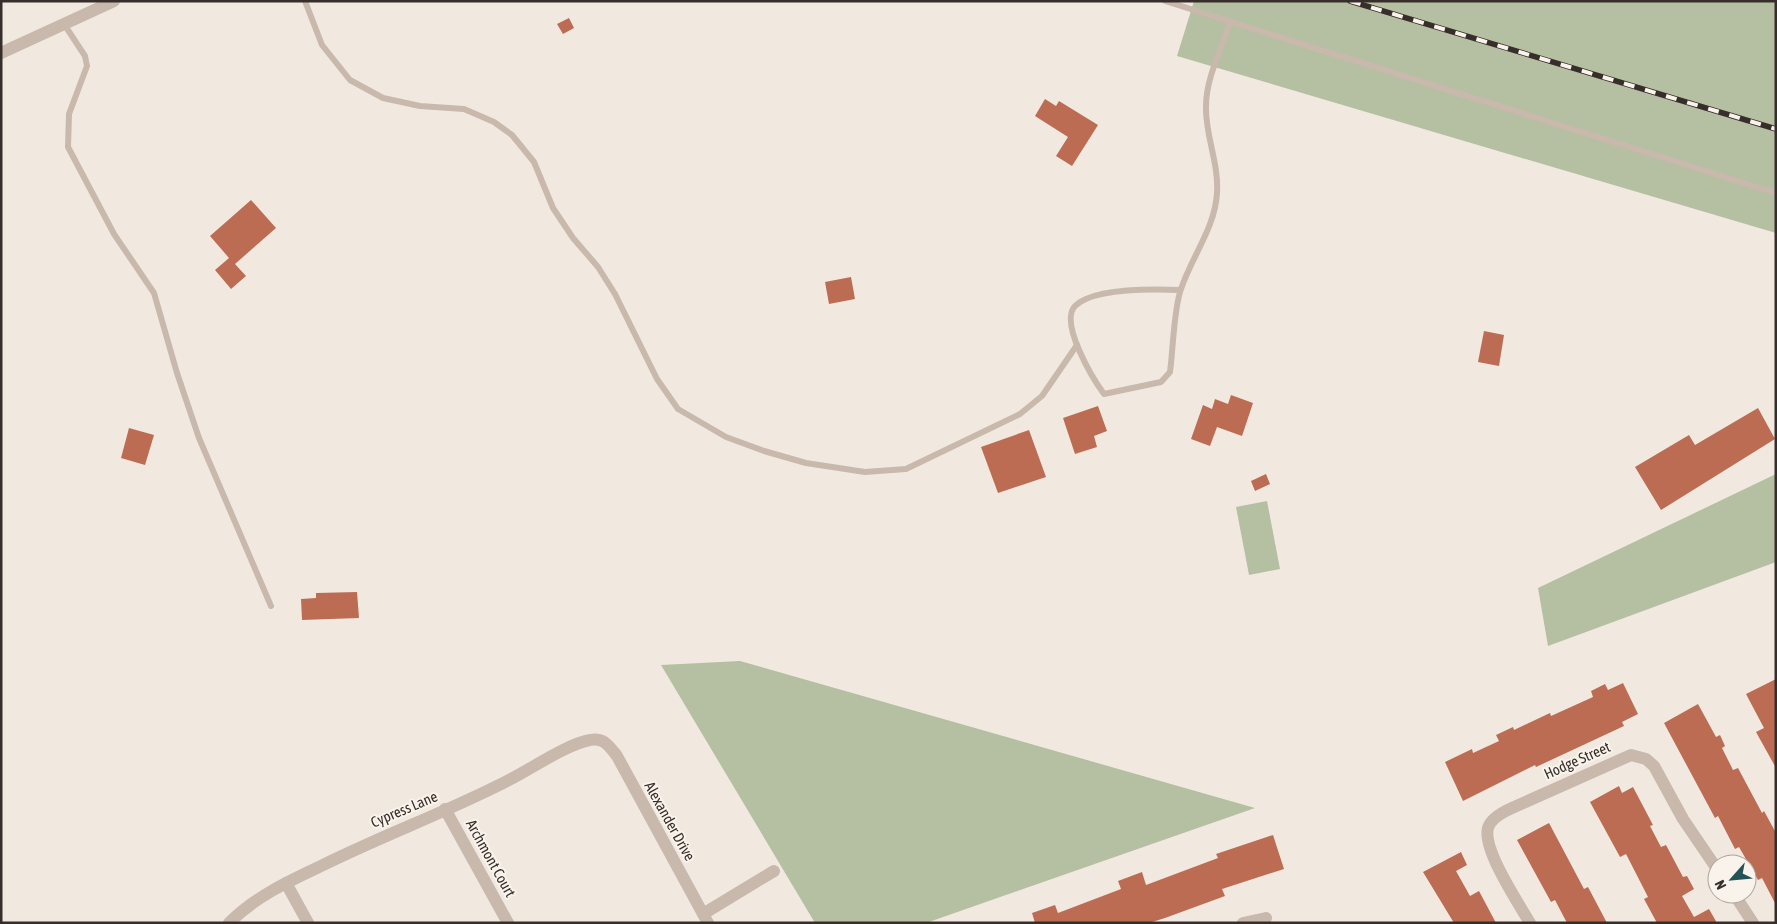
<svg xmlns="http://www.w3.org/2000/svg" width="1777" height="924" font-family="'Asap Condensed',sans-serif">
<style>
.green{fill:#b5bfa1}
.building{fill:#bc6c53}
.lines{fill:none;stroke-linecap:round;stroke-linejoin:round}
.lane{stroke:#c8b9ac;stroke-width:6}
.street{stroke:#c8b9ac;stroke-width:12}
.rail-casing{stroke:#372e2b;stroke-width:5.5}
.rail{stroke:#f9f3ec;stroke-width:4;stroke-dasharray:11;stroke-linecap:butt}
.labels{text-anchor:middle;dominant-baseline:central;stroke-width:4;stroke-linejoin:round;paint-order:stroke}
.street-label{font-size:15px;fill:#372e2b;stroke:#f9f3ec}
</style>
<rect width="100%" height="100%" fill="#f1e9e0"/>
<g class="green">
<path d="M 1194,1 L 1776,1 L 1776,233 L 1177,56 Z"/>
<path d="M 1776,474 L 1776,562 L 1548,646 L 1538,588 Z"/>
<path d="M 1267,501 L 1280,569 L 1249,575 L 1236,507 Z"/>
<path d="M 740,661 L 1255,808 L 926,923 L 815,923 L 661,665 Z"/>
</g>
<g class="building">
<path d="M 569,18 L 574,28 L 563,34 L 557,24 Z"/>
<path d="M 1045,99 L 1056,106 L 1059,101 L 1098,125 L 1072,166 L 1056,156 L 1068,137 L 1035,116 Z"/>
<path d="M 251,200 L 276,228 L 235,264 L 246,276 L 231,289 L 215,270 L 229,258 L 210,236 Z"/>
<path d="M 851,277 L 855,299 L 829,304 L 825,282 Z"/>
<path d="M 1484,331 L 1504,335 L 1499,366 L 1478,362 Z"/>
<path d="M 1231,395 L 1253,403 L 1242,436 L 1217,427 L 1210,446 L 1191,439 L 1203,405 L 1212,409 L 1215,399 L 1228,404 Z"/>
<path d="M 1098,406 L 1107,431 L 1094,436 L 1097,447 L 1075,454 L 1063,418 Z"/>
<path d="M 1758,408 L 1775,439 L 1661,510 L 1635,467 L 1689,435 L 1695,445 Z"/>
<path d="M 129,428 L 154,435 L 145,465 L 121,458 Z"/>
<path d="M 1029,430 L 1046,477 L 998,493 L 981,447 Z"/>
<path d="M 1266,474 L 1270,484 L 1255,491 L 1251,481 Z"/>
<path d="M 357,592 L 359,618 L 302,620 L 301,599 L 316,598 L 316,593 Z"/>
<path d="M 1776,679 L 1776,768 L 1756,732 L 1764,728 L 1746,694 Z"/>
<path d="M 1623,683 L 1638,714 L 1622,722 L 1624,726 L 1536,767 L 1535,765 L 1463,801 L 1445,762 L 1472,749 L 1473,753 L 1499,741 L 1496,735 L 1513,727 L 1514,730 L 1550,713 L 1551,716 L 1593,697 L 1591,691 L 1605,684 L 1608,690 Z"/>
<path d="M 1698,704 L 1716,737 L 1720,735 L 1725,746 L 1722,748 L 1733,770 L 1738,768 L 1762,813 L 1764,811 L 1776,833 L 1776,905 L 1762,878 L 1758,880 L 1739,847 L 1735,849 L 1718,816 L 1715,818 L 1664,723 Z"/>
<path d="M 1619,786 L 1622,793 L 1633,787 L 1653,825 L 1650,826 L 1661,847 L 1666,845 L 1683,877 L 1687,876 L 1694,889 L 1682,896 L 1694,917 L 1709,909 L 1717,923 L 1657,923 L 1644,899 L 1648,897 L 1626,854 L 1620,857 L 1590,802 Z"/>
<path d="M 1549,823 L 1584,889 L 1588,887 L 1607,923 L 1567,923 L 1555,900 L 1551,902 L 1517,840 Z"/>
<path d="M 1273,835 L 1284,869 L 1222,889 L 1225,896 L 1165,918 L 1149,923 L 1035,923 L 1032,913 L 1055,905 L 1058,913 L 1121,889 L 1118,881 L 1142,872 L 1146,885 L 1218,858 L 1216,854 Z"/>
<path d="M 1461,852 L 1467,865 L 1456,871 L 1470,896 L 1479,891 L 1496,923 L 1454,923 L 1423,872 Z"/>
</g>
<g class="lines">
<g class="lane">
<path d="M 305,1 L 322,45 L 350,80 L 383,98 L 420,106 L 464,109 L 494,122 L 512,135 L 534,162 L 553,208 L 573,238 L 598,267 L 615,294 L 657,379 L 678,409 L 726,437 L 764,451 L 806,463 L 865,472 L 906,469 L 1020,414 L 1042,396 L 1077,345"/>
<path d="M 1165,1 L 1776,193"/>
<path d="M 64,24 L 85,56 L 87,66 L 69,114 L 68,147 L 114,234 L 154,293 L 177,373 L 199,438 L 271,606"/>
<path d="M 1180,290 C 1155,289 1094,287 1075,306 C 1059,323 1093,379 1104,394 L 1161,382 L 1170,372 C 1173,350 1174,307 1181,289 C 1192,256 1215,228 1217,193 C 1219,163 1205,135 1206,106 C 1206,78 1222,48 1230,22"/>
</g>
<g class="street">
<path d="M 1,53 L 114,1"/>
<path d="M 445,809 L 508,923"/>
<path d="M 286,883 L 308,923"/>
<path d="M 1734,894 L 1753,923"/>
<path d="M 703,914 L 774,871"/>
<path d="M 229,923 C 255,897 287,882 319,867 C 381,836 447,812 509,780 C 531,769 567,744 590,740 C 604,737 609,746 617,756 L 708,923"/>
<path d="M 1243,923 L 1266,918"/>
<path d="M 1530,923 C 1519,904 1482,849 1488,828 C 1491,818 1503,812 1512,808 L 1631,755 L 1646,759 L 1654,766 L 1683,819 L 1717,869"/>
</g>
<defs>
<path id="rail" d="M 1350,1 L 1776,129"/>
</defs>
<use href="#rail" class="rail-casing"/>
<use href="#rail" class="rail"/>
</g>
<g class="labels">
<g class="street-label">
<text transform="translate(1577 760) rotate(-24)">Hodge Street</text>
<text transform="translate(404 809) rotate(-23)">Cypress Lane</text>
<text transform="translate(670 821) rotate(61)">Alexander Drive</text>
<text transform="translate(491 858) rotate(61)">Archmont Court</text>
</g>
</g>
<rect width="1777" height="924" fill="none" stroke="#372e2b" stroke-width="5"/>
<g transform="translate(1732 879) rotate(243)"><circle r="24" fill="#f9f3ec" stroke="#aba49f"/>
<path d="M0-4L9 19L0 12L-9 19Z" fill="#235356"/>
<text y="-8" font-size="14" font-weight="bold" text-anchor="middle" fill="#372e2b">N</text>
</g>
</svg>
